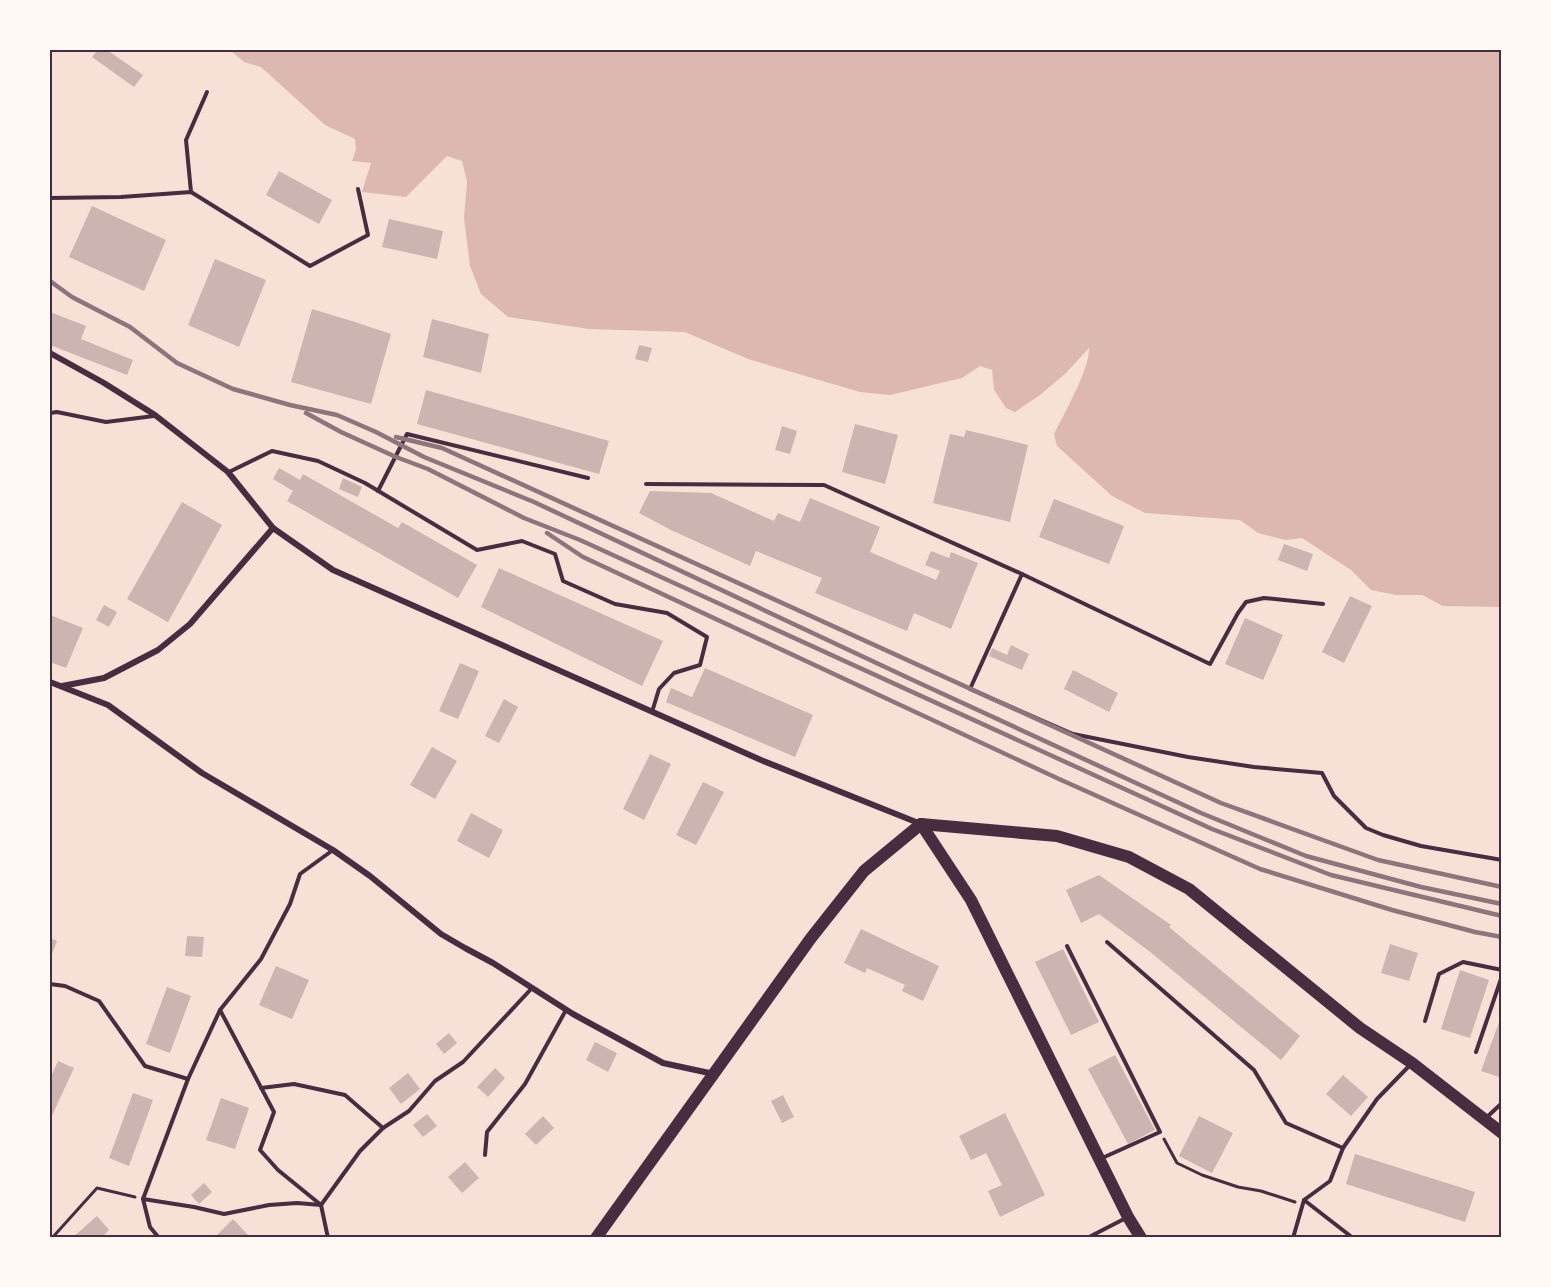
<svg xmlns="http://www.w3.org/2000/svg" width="1551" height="1287" font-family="'Roboto Condensed',sans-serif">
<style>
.water{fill:#dcb8b0}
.building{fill:#ccb4b1}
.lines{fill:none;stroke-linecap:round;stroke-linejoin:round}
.path{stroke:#4a2c40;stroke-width:3}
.service{stroke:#4a2c40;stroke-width:4}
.minor{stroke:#4a2c40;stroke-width:6}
.secondary{stroke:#4a2c40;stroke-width:12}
.rail{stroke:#8f747c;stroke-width:4.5}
.neatline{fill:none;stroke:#4a2c40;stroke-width:2}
</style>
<rect width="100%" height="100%" fill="#f7e1d7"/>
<path class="water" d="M 230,50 L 1501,50 L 1501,607 L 1443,606 L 1422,595 L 1396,595 L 1371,590 L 1351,570 L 1302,538 L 1285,540 L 1258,533 L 1240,520 L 1145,513 L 1112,496 L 1057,446 L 1054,434 C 1064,414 1090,368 1089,348 L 1066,373 L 1040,395 L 1015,412 L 1006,408 L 994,390 L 992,370 L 980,366 L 962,378 L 890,395 L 860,392 L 748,359 L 685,332 L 589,329 L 508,317 L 481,294 L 470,266 L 464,218 L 467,182 L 462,161 L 447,156 L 406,197 L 362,192 L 371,163 L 352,161 L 356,150 L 355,139 L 325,125 L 261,67 L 244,62 Z"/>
<g class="building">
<path d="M 98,50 L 107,50 L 143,75 L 134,87 L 92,57 Z"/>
<path d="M 279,171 L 332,200 L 319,224 L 266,195 Z"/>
<path d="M 92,206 L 166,240 L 144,291 L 69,257 Z"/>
<path d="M 389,219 L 443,231 L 437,259 L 382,247 Z"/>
<path d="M 215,259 L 266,280 L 239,347 L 188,325 Z"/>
<path d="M 312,309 L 355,322 L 391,334 L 371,404 L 291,382 Z"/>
<path d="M 50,312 L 86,326 L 81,339 L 133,360 L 127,375 L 50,345 Z"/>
<path d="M 432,319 L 489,334 L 481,373 L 423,357 Z"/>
<path d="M 639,345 L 652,348 L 648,362 L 635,359 Z"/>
<path d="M 426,390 L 609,441 L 599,474 L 417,424 Z"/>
<path d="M 855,424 L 898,435 L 885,484 L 842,472 Z"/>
<path d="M 782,426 L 797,431 L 790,454 L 775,450 Z"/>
<path d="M 966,430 L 1028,445 L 1010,522 L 933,503 L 950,434 L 964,437 Z"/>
<path d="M 279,468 L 300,480 L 303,474 L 398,528 L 402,522 L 477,565 L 458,598 L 287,501 L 293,491 L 273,479 Z"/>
<path d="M 343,478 L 362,487 L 358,497 L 339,489 Z"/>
<path d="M 650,491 L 711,493 L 774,521 L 778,513 L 800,522 L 810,498 L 880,527 L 870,552 L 936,580 L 940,571 L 925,565 L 931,551 L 949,558 L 951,552 L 978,563 L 951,629 L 914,613 L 907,631 L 815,593 L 822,578 L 756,551 L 750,566 L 671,530 L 639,513 Z"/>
<path d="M 1054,499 L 1124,526 L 1109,564 L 1039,537 Z"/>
<path d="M 182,502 L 222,525 L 168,622 L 127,599 Z"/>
<path d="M 1284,544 L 1313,554 L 1307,571 L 1278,560 Z"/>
<path d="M 499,568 L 663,641 L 642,686 L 481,607 Z"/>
<path d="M 1350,596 L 1372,606 L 1344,663 L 1322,652 Z"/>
<path d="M 104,605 L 117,612 L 109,627 L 96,620 Z"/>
<path d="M 50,615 L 83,628 L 66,668 L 50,662 Z"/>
<path d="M 1245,618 L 1283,635 L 1263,680 L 1225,664 Z"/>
<path d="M 1011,645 L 1029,654 L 1022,670 L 989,656 L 992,648 L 1007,655 Z"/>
<path d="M 460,663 L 479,671 L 458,719 L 439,711 Z"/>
<path d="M 705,668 L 813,715 L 795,757 L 666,702 L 671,688 L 692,697 Z"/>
<path d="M 1073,670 L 1118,693 L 1109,712 L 1064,689 Z"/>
<path d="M 504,699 L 518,707 L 499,743 L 485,736 Z"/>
<path d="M 432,747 L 457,761 L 435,799 L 410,785 Z"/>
<path d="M 650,754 L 671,764 L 644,820 L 623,809 Z"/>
<path d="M 703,782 L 724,792 L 696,845 L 676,835 Z"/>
<path d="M 471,813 L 503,830 L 489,858 L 457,841 Z"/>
<path d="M 1099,875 L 1171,925 L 1169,927 L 1300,1036 L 1281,1060 L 1149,951 L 1099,914 L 1081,923 L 1066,890 Z"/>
<path d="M 861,929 L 939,966 L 923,1001 L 902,991 L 905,985 L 867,968 L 865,973 L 844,963 Z"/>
<path d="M 187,936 L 204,937 L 202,957 L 185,956 Z"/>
<path d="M 50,938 L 57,941 L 50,959 Z"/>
<path d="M 1390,944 L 1418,953 L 1409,981 L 1381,973 Z"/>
<path d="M 1063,949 L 1099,1022 L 1071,1035 L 1035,962 Z"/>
<path d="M 276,966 L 309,980 L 292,1019 L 259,1005 Z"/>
<path d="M 1460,970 L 1489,980 L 1470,1038 L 1441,1029 Z"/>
<path d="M 167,987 L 191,996 L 170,1053 L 146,1044 Z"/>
<path d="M 1501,1017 L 1502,1017 L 1502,1078 L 1481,1071 Z"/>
<path d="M 449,1033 L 457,1043 L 444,1054 L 436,1044 Z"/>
<path d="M 595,1042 L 617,1053 L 608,1072 L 586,1060 Z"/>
<path d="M 1115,1055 L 1155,1130 L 1128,1144 L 1088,1069 Z"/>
<path d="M 58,1061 L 74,1068 L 50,1120 L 50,1079 Z"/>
<path d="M 495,1068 L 505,1078 L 488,1097 L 477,1087 Z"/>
<path d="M 408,1073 L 420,1089 L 401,1104 L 389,1088 Z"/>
<path d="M 1343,1075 L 1368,1097 L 1351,1116 L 1326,1094 Z"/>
<path d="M 133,1093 L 153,1100 L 129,1166 L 109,1158 Z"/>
<path d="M 783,1095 L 794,1117 L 782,1123 L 771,1101 Z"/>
<path d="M 221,1098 L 249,1108 L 235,1149 L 206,1140 Z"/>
<path d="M 1005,1113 L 1045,1195 L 1000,1217 L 988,1191 L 1002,1185 L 986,1153 L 971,1160 L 959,1136 Z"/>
<path d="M 427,1114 L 437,1126 L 423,1137 L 413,1125 Z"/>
<path d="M 543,1116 L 554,1128 L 536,1145 L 525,1134 Z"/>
<path d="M 1199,1116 L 1233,1133 L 1212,1173 L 1179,1156 Z"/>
<path d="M 1355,1154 L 1475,1192 L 1465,1222 L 1346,1184 Z"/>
<path d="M 465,1162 L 479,1178 L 462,1193 L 448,1177 Z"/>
<path d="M 204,1183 L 212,1192 L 199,1204 L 191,1195 Z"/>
<path d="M 97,1216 L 109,1230 L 101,1238 L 72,1238 Z"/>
<path d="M 233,1219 L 249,1236 L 246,1238 L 214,1238 Z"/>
</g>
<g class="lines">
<g class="path">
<path d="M 1164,1139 L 1177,1163 L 1202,1175 L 1238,1187 L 1261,1191 L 1295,1202"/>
<path d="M 52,1238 L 97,1188 L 135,1197"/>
</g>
<g class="service">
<path d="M 191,192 L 186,140 L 207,92"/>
<path d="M 50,198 L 121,197 L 191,192 L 310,266 L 368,235 L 358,189"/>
<path d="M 50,413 L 57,412 L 106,422 L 154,416"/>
<path d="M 229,472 L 272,451 L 318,461 L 365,483 L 477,550 L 522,541 L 555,554 L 563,581 L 615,604 L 667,613 L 707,637 L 700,665 L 674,673 L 659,689 L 652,712"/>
<path d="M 646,484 L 824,485 L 1022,574 L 1210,664 L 1238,613 L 1246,602 L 1264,598 L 1323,604"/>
<path d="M 378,491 L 407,434 L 588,478"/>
<path d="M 1022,574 L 970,689 L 1073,734 L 1188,757 L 1254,767 L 1322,773 L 1334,796 L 1366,828 L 1383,835 L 1421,846 L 1502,860"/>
<path d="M 1107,942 L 1254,1070 L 1286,1123 L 1343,1148"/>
<path d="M 1067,946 L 1160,1132 L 1100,1159"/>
<path d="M 50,984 L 65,986 L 99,1001 L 145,1066 L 188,1079 L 220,1010 L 261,959 L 290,904 L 300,874 L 333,850"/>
<path d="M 220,1010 L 274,1112 L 260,1150 L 278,1170 L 321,1205 L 328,1238"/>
<path d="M 1425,1021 L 1439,974 L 1463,962 L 1502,970"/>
<path d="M 1476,1052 L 1502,976"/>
<path d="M 261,1088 L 294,1084 L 345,1095 L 383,1128 L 409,1111 L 435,1081 L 463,1062 L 532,988"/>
<path d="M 1487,1117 L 1502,1103"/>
<path d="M 485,1155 L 487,1132 L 525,1084 L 566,1010"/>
<path d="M 143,1199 L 188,1079"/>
<path d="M 1304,1200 L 1353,1238"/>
<path d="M 159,1238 L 150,1227 L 143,1199 L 194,1207 L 224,1214 L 269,1205 L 297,1203 L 321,1205 L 360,1151 L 383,1128"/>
<path d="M 1092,1238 L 1091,1236 L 1126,1218"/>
<path d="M 1293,1238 L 1304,1200 L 1330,1181 L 1343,1148 L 1377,1099 L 1411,1064"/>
</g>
<g class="minor">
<path d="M 50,353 L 104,383 L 155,415 L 228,472 L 273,528 L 333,570 L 761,760 L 921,824"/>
<path d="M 50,682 L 108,705 L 202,773 L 333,850 L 370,876 L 441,934 L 465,948 L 493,963 L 573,1014 L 663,1063 L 714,1074"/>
<path d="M 62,686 L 104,678 L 158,650 L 190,624 L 273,528"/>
</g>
<g class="secondary">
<path d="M 921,824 L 1057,836 L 1129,857 L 1189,889 L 1360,1028 L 1412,1063 L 1502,1133"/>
<path d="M 921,824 L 971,900 L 1128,1217 L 1141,1238"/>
<path d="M 596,1238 L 811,938 L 864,871 L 921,824"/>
</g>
<g class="rail">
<path d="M 50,281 L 72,297 L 130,327 L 177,363 L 233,389 L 290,405 L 337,415 L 376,432 L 424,457 L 534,502 L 917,682 L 1201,813 L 1306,856 L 1421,887 L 1502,904"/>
<path d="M 306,413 L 341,432 L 396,457 L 428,469 L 524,518 L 580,540 L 1212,829 L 1331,875 L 1502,916"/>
<path d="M 396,437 L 442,448 L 1221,803 L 1378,860 L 1502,887"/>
<path d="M 547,533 L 583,557 L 1059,779 L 1260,869 L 1392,910 L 1475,932 L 1502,937"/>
</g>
</g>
<rect width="1551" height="1287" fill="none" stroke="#fffaf5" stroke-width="102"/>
<rect x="51" y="51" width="1449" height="1185" class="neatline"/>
</svg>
